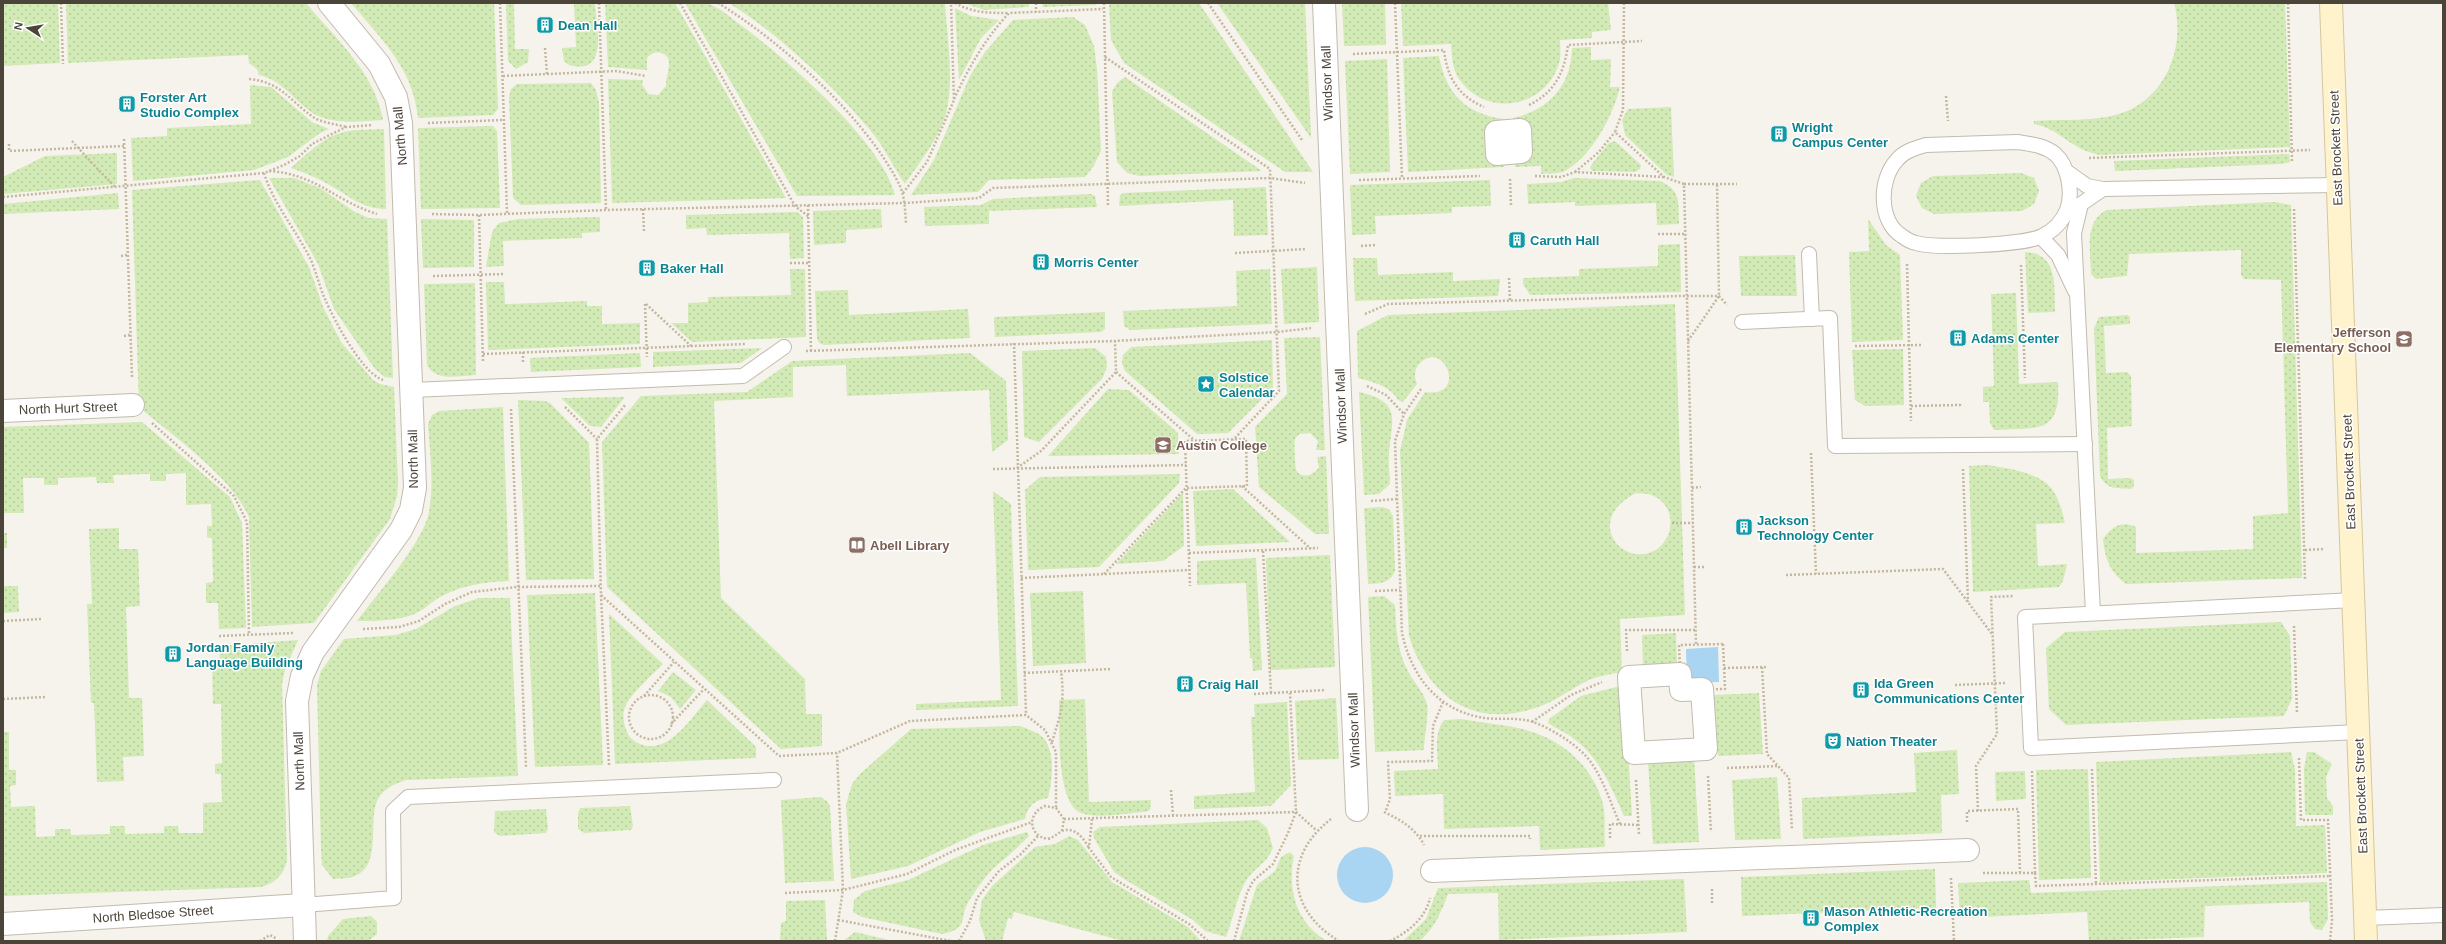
<svg xmlns="http://www.w3.org/2000/svg" width="2446" height="944" font-family="Helvetica,sans-serif">
<style>
.grass{fill:url(#grass-dots);fill-rule:evenodd}
.water{fill:#a9d4f2}
.lines{fill:none;stroke-linecap:round;stroke-linejoin:round}
.lane-casing{stroke:#c2bbae;stroke-width:16}
.street-casing{stroke:#c2bbae;stroke-width:24}
.secondary-casing{stroke:#d6c79b;stroke-width:24}
.path{stroke:#c4b79f;stroke-width:2.5;stroke-dasharray:2 2;stroke-linecap:butt}
.lane{stroke:#fff;stroke-width:14}
.street{stroke:#fff;stroke-width:22}
.secondary{stroke:#fff3cd;stroke-width:22}
.path-bridge{stroke:#c4b79f;stroke-width:2.5;stroke-dasharray:2 2;stroke-linecap:butt}
.labels{text-anchor:middle;dominant-baseline:central;stroke-width:3;stroke-linejoin:round;paint-order:stroke}
.culture-label{font-size:13px;font-weight:bold;fill:#0d838f;stroke:#fff;text-anchor:start}
.street-label{font-size:13px;fill:#4b4439;stroke:#fff}
.education-label{font-size:13px;font-weight:bold;fill:#785e54;stroke:#fff;text-anchor:start}
</style>
<defs>
<pattern id="grass-dots" width="8" height="8" patternUnits="userSpaceOnUse"><rect width="8" height="8" fill="#d2eab5"/><path d="M2 2h.1M6 6h.1" fill="none" stroke="#b6ca9c" stroke-width="1.8" stroke-linecap="round"/></pattern>
</defs>
<rect width="100%" height="100%" fill="#f6f3ec"/>
<g class="grass">
<path d="M 3,3 L 58,3 L 60,63 L 3,66 Z"/>
<path d="M 66,3 L 306,3 C 336,39 375,73 383,120 C 361,121 337,125 316,115 C 295,103 285,81 259,75 L 257,69 L 249,63 L 248,55 L 68,63 Z"/>
<path d="M 351,3 L 494,3 L 498,109 L 493,115 L 418,118 C 413,68 382,40 351,3 Z"/>
<path d="M 506,3 L 514,3 L 515,49 L 529,49 L 528,62 L 516,69 L 508,61 Z"/>
<path d="M 574,3 L 595,3 C 596,27 610,76 569,65 L 564,61 L 562,48 L 576,47 Z"/>
<path d="M 605,3 L 675,3 L 786,198 L 612,203 L 608,79 L 643,80 L 642,84 L 648,94 L 658,95 L 666,86 C 665,75 676,57 661,53 C 655,51 651,54 647,58 L 647,70 L 608,67 Z"/>
<path d="M 685,3 C 692,3 700,2 706,3 C 719,6 732,19 742,26 C 785,58 883,143 895,195 L 797,196 Z"/>
<path d="M 729,3 L 945,3 C 947,35 953,72 948,104 C 943,134 921,160 905,184 C 894,168 885,149 874,135 C 835,87 781,36 729,3 Z"/>
<path d="M 964,3 L 1029,3 L 1029,7 L 984,10 Z"/>
<path d="M 1042,3 L 1097,3 L 1096,5 L 1043,7 Z"/>
<path d="M 1109,3 L 1199,3 L 1313,172 L 1285,172 L 1124,63 L 1111,40 Z"/>
<path d="M 1217,3 L 1305,3 L 1311,138 Z"/>
<path d="M 1342,3 L 1385,3 L 1386,45 L 1344,46 Z"/>
<path d="M 1401,3 L 1608,3 L 1611,30 L 1592,32 L 1592,38 L 1560,40 C 1560,46 1561,53 1560,59 C 1550,107 1487,120 1459,79 C 1452,69 1452,56 1451,44 L 1403,46 Z"/>
<path d="M 2174,3 L 2285,3 L 2290,147 L 2101,155 C 2070,150 2063,130 2034,124 L 2034,121 C 2062,119 2095,122 2122,113 C 2166,98 2186,46 2174,3 Z"/>
<path d="M 955,8 L 971,16 L 999,20 L 981,38 L 959,80 Z"/>
<path d="M 1073,17 L 1085,25 L 1094,46 L 1097,69 L 1101,151 L 1093,167 L 1085,177 L 989,180 L 978,192 L 911,195 L 934,160 L 970,76 L 985,52 L 1013,20 Z"/>
<path d="M 1591,47 L 1591,60 L 1611,59 L 1610,87 L 1620,87 C 1613,116 1591,158 1563,172 C 1557,174 1547,173 1541,174 L 1541,166 L 1515,167 L 1515,154 L 1497,154 L 1513,131 L 1513,118 C 1549,110 1571,86 1572,48 Z"/>
<path d="M 1439,56 C 1446,94 1465,113 1503,119 L 1504,167 L 1408,172 L 1403,58 Z"/>
<path d="M 1387,59 L 1390,172 L 1350,174 L 1345,61 Z"/>
<path d="M 1125,77 L 1262,171 L 1140,176 L 1127,173 L 1117,162 L 1112,92 L 1117,83 Z"/>
<path d="M 591,83 L 596,90 L 599,103 L 601,203 L 521,205 L 513,198 L 509,97 L 511,89 L 517,84 Z"/>
<path d="M 250,85 L 271,87 L 312,122 L 329,129 L 320,133 L 288,157 L 254,170 L 133,181 L 131,138 L 167,136 L 167,128 L 251,124 Z"/>
<path d="M 1671,107 L 1674,177 L 1667,175 L 1625,135 L 1622,120 L 1628,109 Z"/>
<path d="M 493,126 L 497,131 L 500,208 L 421,209 L 418,128 Z"/>
<path d="M 384,129 L 386,209 C 364,209 351,198 333,187 C 320,179 306,173 291,168 C 307,154 326,134 349,131 C 360,129 372,130 384,129 Z"/>
<path d="M 1615,141 L 1641,165 L 1640,169 L 1635,172 L 1593,171 L 1590,168 L 1592,164 L 1609,143 Z"/>
<path d="M 117,153 L 117,184 L 3,194 L 3,177 L 45,156 Z"/>
<path d="M 2289,154 L 2290,162 L 2282,164 L 2115,171 L 2114,161 Z"/>
<path d="M 2021,173 L 2034,178 L 2039,191 L 2034,204 L 2022,211 L 1934,214 L 1922,208 L 1916,196 L 1921,183 L 1933,176 Z"/>
<path d="M 269,178 L 294,178 L 320,188 L 355,212 L 369,218 L 387,219 L 393,378 L 385,377 L 375,369 L 334,309 L 318,264 Z"/>
<path d="M 1574,178 L 1660,181 C 1682,191 1678,202 1679,224 L 1657,225 L 1656,203 L 1575,206 L 1575,202 L 1528,204 L 1527,184 L 1561,182 Z"/>
<path d="M 260,180 L 309,267 L 323,307 L 341,342 L 373,380 L 380,384 L 394,387 L 398,483 L 397,496 L 390,519 L 314,623 L 252,627 L 249,517 C 230,475 174,437 139,407 L 132,190 Z"/>
<path d="M 1490,180 L 1491,206 L 1452,207 L 1452,213 L 1375,216 L 1376,234 L 1352,235 L 1350,185 Z"/>
<path d="M 1266,187 L 1268,235 L 1234,236 L 1233,200 L 1119,206 L 1120,195 L 1124,193 Z"/>
<path d="M 118,193 L 119,209 L 3,214 L 3,204 Z"/>
<path d="M 1091,194 L 1095,196 L 1097,207 L 989,211 L 989,224 L 925,226 L 924,207 L 981,205 L 993,199 Z"/>
<path d="M 2275,202 L 2291,205 L 2302,578 L 2126,584 C 2110,572 2105,559 2103,539 C 2111,527 2122,520 2136,527 L 2136,553 L 2253,549 L 2253,516 L 2288,513 L 2281,280 L 2244,279 L 2241,275 L 2241,250 L 2129,254 L 2127,276 L 2096,279 L 2091,274 C 2091,253 2083,221 2107,210 Z"/>
<path d="M 881,209 L 882,228 L 846,230 L 846,243 L 814,245 L 813,211 Z"/>
<path d="M 797,212 L 803,217 L 804,258 L 790,259 L 789,233 L 707,235 L 706,228 L 686,229 L 686,215 Z"/>
<path d="M 600,217 L 600,232 L 582,233 L 582,238 L 503,241 L 504,266 L 486,267 L 492,232 L 499,223 L 518,219 Z"/>
<path d="M 421,219 L 474,220 L 474,267 L 423,268 Z"/>
<path d="M 1868,219 L 1886,245 L 1900,255 L 1903,340 L 1852,342 L 1849,252 L 1869,251 Z"/>
<path d="M 1680,244 L 1681,292 L 1530,295 L 1523,284 L 1523,278 L 1579,276 L 1579,269 L 1658,266 L 1658,245 Z"/>
<path d="M 2025,252 C 2059,253 2054,288 2055,312 L 2028,313 Z"/>
<path d="M 1795,255 L 1797,296 L 1741,296 L 1739,256 Z"/>
<path d="M 1353,258 L 1377,258 L 1378,275 L 1453,272 L 1453,281 L 1500,279 L 1498,296 L 1355,301 Z"/>
<path d="M 1317,267 L 1319,322 L 1284,324 L 1281,269 Z"/>
<path d="M 790,269 L 805,269 L 806,337 L 692,342 L 671,323 L 688,323 L 688,303 L 708,302 L 708,297 L 791,295 Z"/>
<path d="M 1270,269 L 1272,324 L 1130,330 L 1124,326 L 1123,311 L 1237,306 L 1236,271 Z"/>
<path d="M 486,282 L 504,282 L 505,304 L 587,301 L 587,306 L 602,306 L 602,324 L 640,323 L 640,344 L 488,350 Z"/>
<path d="M 475,283 L 476,375 C 459,376 436,382 427,365 L 424,284 Z"/>
<path d="M 848,290 L 849,315 L 968,309 L 970,338 L 824,345 L 819,343 L 817,338 L 815,291 Z"/>
<path d="M 2016,293 L 2019,384 L 2058,382 C 2061,436 2037,427 1994,430 L 1990,423 L 1989,402 L 1983,402 L 1983,387 L 1994,386 L 1991,294 Z"/>
<path d="M 1675,304 L 1685,615 L 1620,619 L 1622,672 C 1611,674 1599,676 1589,680 C 1572,688 1556,701 1538,707 C 1474,730 1428,697 1409,636 L 1400,451 L 1407,420 L 1425,392 C 1469,399 1444,337 1419,364 C 1414,370 1414,377 1417,384 L 1403,402 L 1398,400 C 1390,386 1373,382 1358,378 L 1357,331 L 1388,315 ZM 1636,493 C 1641,494 1649,493 1654,496 C 1685,512 1669,559 1635,554 C 1629,553 1621,549 1617,544 C 1600,522 1616,503 1636,493 Z"/>
<path d="M 1105,312 L 1105,329 L 1101,332 L 995,337 L 994,317 Z"/>
<path d="M 2127,315 L 2130,317 L 2130,324 L 2104,326 L 2106,373 L 2127,372 L 2131,376 L 2132,426 L 2107,428 L 2108,479 L 2130,478 L 2134,480 L 2134,486 L 2131,489 C 2117,488 2107,490 2100,476 L 2094,328 L 2099,317 Z"/>
<path d="M 1320,337 L 1325,450 L 1316,450 L 1318,441 L 1310,433 L 1299,434 C 1299,435 1295,438 1295,439 C 1294,441 1295,467 1296,470 C 1302,480 1314,475 1319,467 L 1317,457 L 1326,456 L 1329,534 L 1315,534 L 1259,487 L 1255,427 L 1287,394 L 1284,338 Z"/>
<path d="M 1272,340 L 1273,388 L 1228,433 L 1197,434 L 1125,371 L 1122,363 L 1123,355 L 1131,347 Z"/>
<path d="M 762,348 L 741,363 L 653,367 L 653,352 Z"/>
<path d="M 1095,348 L 1106,357 L 1107,367 L 1102,379 L 1039,442 L 1024,437 L 1022,351 Z"/>
<path d="M 1903,349 L 1904,405 L 1865,406 L 1855,400 L 1852,350 Z"/>
<path d="M 640,353 L 641,367 L 531,372 L 530,358 Z"/>
<path d="M 970,353 L 1006,381 L 1008,440 L 992,452 L 989,390 L 847,396 L 846,365 L 793,367 L 793,397 L 714,401 L 721,598 L 805,679 L 806,714 L 822,714 L 822,746 L 781,749 L 607,587 L 602,442 L 641,396 L 747,392 L 792,361 Z"/>
<path d="M 1108,389 L 1129,390 L 1178,433 L 1179,454 L 1048,456 Z"/>
<path d="M 1359,392 C 1404,402 1391,421 1389,456 C 1388,465 1390,475 1390,484 L 1379,494 L 1364,495 Z"/>
<path d="M 625,397 L 601,427 L 590,426 L 561,398 Z"/>
<path d="M 518,400 L 545,401 L 550,403 L 589,443 L 594,579 L 526,580 Z"/>
<path d="M 503,407 L 509,581 C 484,582 462,585 440,597 C 430,603 423,611 412,615 C 394,621 376,621 357,621 C 377,594 423,543 429,512 C 434,483 430,453 428,424 L 432,415 L 439,411 Z"/>
<path d="M 142,422 L 230,497 L 242,523 L 246,628 L 219,629 L 218,603 L 206,603 L 206,583 L 213,582 L 212,538 L 207,537 L 207,526 L 212,526 L 211,504 L 186,505 L 186,473 L 166,474 L 166,481 L 150,481 L 150,474 L 113,475 L 114,483 L 97,483 L 96,477 L 58,478 L 58,485 L 44,485 L 44,478 L 23,478 L 24,513 L 3,513 L 3,427 Z"/>
<path d="M 1987,465 C 2006,468 2038,472 2051,488 C 2059,498 2062,511 2065,523 L 2036,524 L 2038,566 L 2067,564 L 2063,581 L 2059,587 L 1973,592 L 1969,466 Z"/>
<path d="M 1180,474 L 1179,483 L 1099,567 L 1028,570 L 1025,490 L 1040,477 Z"/>
<path d="M 1233,489 L 1290,542 L 1196,546 L 1193,491 Z"/>
<path d="M 993,491 L 1011,504 L 1018,706 L 916,710 L 916,704 L 1001,700 Z"/>
<path d="M 1183,493 L 1184,546 L 1163,561 L 1116,564 Z"/>
<path d="M 1382,507 L 1389,509 L 1393,516 L 1395,571 C 1389,584 1381,583 1368,584 L 1364,508 Z"/>
<path d="M 119,528 L 119,549 L 138,549 L 140,606 L 126,607 L 129,698 L 142,698 L 144,756 L 123,757 L 124,781 L 97,782 L 94,703 L 91,703 L 87,604 L 92,604 L 89,529 Z"/>
<rect x="3" y="533" width="4" height="15"/>
<path d="M 1330,555 L 1335,667 L 1270,670 L 1266,558 Z"/>
<path d="M 1256,558 L 1262,670 L 1253,671 L 1252,658 L 1250,658 L 1246,583 L 1197,585 L 1197,561 Z"/>
<path d="M 3,586 L 18,586 L 19,612 L 3,613 Z"/>
<path d="M 1083,591 L 1086,663 L 1033,666 L 1030,593 Z"/>
<path d="M 595,593 L 603,765 L 535,767 L 527,595 Z"/>
<path d="M 1384,596 L 1395,605 C 1396,629 1397,652 1409,673 C 1415,684 1424,692 1427,705 C 1429,711 1424,741 1424,750 L 1375,752 L 1368,597 Z"/>
<path d="M 479,598 L 510,598 L 518,776 L 406,780 C 395,784 384,788 378,799 C 367,819 383,865 355,876 C 349,879 340,878 333,879 L 322,865 L 321,850 L 317,685 L 321,671 L 344,639 L 396,635 L 416,629 L 455,606 Z"/>
<path d="M 609,614 L 663,664 C 654,673 630,695 626,705 C 621,714 624,726 628,734 C 631,740 637,743 643,745 C 670,753 691,718 707,700 L 756,747 L 756,758 L 615,764 Z"/>
<path d="M 2281,622 L 2290,636 L 2292,699 L 2284,716 L 2066,725 L 2049,709 L 2046,648 L 2065,632 Z"/>
<path d="M 1676,633 L 1677,665 L 1643,667 L 1642,635 Z"/>
<path d="M 298,640 L 285,670 L 282,684 L 287,860 C 284,875 275,883 261,887 L 3,896 L 3,732 L 9,732 L 9,770 L 16,770 L 16,785 L 10,786 L 11,807 L 35,806 L 36,837 L 55,836 L 55,829 L 70,829 L 71,835 L 110,834 L 110,826 L 125,826 L 125,834 L 164,833 L 164,826 L 178,826 L 179,833 L 203,833 L 203,803 L 222,802 L 221,774 L 215,774 L 215,764 L 222,763 L 221,704 L 213,704 L 212,663 L 220,663 L 219,646 Z"/>
<path d="M 673,672 L 696,690 L 680,709 L 671,697 L 658,691 Z"/>
<path d="M 1624,685 L 1632,816 L 1624,816 C 1611,787 1600,758 1574,739 C 1566,732 1556,729 1548,723 L 1549,719 L 1581,696 Z"/>
<path d="M 1759,693 L 1763,754 L 1718,756 L 1714,695 Z"/>
<path d="M 1336,698 L 1339,759 L 1298,760 L 1295,701 Z"/>
<path d="M 1085,699 L 1089,802 L 1151,800 L 1150,810 L 1145,812 C 1129,813 1095,819 1081,813 C 1055,803 1060,724 1059,700 Z"/>
<path d="M 1287,702 L 1291,785 L 1271,806 L 1194,809 L 1194,796 L 1255,792 L 1251,717 L 1255,717 L 1254,704 Z"/>
<path d="M 1461,719 C 1481,723 1502,724 1522,729 C 1561,738 1593,766 1603,804 C 1606,817 1604,833 1605,847 L 1540,850 L 1539,826 L 1444,829 L 1443,794 L 1395,796 L 1394,771 L 1438,769 C 1438,752 1433,735 1444,720 Z"/>
<path d="M 1020,726 C 1027,729 1035,731 1040,735 C 1057,748 1052,781 1048,798 C 1035,800 1028,805 1025,819 L 980,832 L 908,866 L 851,879 L 846,804 L 852,784 L 860,774 L 911,729 Z"/>
<path d="M 1957,750 L 1959,794 L 1941,795 L 1942,833 L 1803,839 L 1802,798 L 1916,792 L 1914,753 Z"/>
<path d="M 2291,752 L 2295,769 L 2296,826 L 2325,825 L 2327,873 L 2100,882 L 2096,762 Z"/>
<path d="M 2307,752 L 2314,752 L 2332,764 L 2326,777 L 2327,798 L 2333,806 L 2333,815 L 2305,815 L 2304,769 Z"/>
<path d="M 1694,758 L 1699,842 L 1653,844 L 1648,760 Z"/>
<path d="M 2088,769 L 2091,878 L 2039,880 L 2036,770 Z"/>
<path d="M 2025,771 L 2026,799 L 1996,801 L 1995,772 Z"/>
<path d="M 1777,777 L 1781,839 L 1735,840 L 1732,780 Z"/>
<path d="M 820,797 L 827,801 L 830,806 L 834,881 L 785,883 L 781,800 Z"/>
<path d="M 630,806 L 633,826 L 631,830 L 584,833 L 578,829 L 578,813 L 580,808 Z"/>
<path d="M 546,809 L 548,829 L 546,833 L 500,836 L 494,832 L 495,811 Z"/>
<path d="M 1258,820 L 1267,828 L 1273,848 C 1265,866 1254,867 1246,881 C 1237,895 1233,920 1226,937 L 1205,931 L 1193,920 L 1124,879 L 1114,872 L 1094,838 L 1093,832 L 1100,827 Z"/>
<path d="M 1027,832 L 1029,836 C 1018,848 1006,857 995,867 C 985,876 977,889 970,899 C 958,916 971,929 942,934 L 862,917 L 853,912 L 854,900 L 865,891 L 908,880 L 983,845 Z"/>
<path d="M 1069,836 L 1078,840 L 1112,882 L 1188,927 L 1201,941 L 1123,941 L 1014,912 L 1012,919 L 1008,918 L 1002,941 L 986,941 L 979,920 L 982,900 L 992,886 L 1035,847 L 1055,844 Z"/>
<path d="M 1290,852 L 1294,856 C 1287,889 1296,923 1327,941 L 1239,941 L 1257,885 L 1275,871 L 1281,857 Z"/>
<path d="M 1935,869 L 1936,908 L 1742,916 L 1741,877 Z"/>
<path d="M 1684,879 L 1687,932 L 1499,940 L 1498,893 L 1448,894 C 1441,913 1435,927 1420,941 L 1403,941 L 1426,919 L 1438,888 Z"/>
<path d="M 2029,880 L 2031,893 L 2327,882 L 2328,919 L 2322,930 L 2315,929 L 2310,922 L 2309,902 L 2205,906 L 2204,937 L 2089,941 L 2087,912 L 1960,918 L 1958,883 Z"/>
<path d="M 825,900 L 827,941 L 780,941 L 781,923 L 786,921 L 786,901 Z"/>
<path d="M 371,916 L 377,922 L 377,934 L 368,941 L 327,941 L 328,936 L 343,919 Z"/>
<path d="M 855,932 L 893,941 L 843,941 Z"/>
</g>
<g class="water">
<path d="M 1718,647 L 1719,682 L 1687,683 L 1686,649 Z"/>
<circle cx="1365" cy="875" r="28"/>
</g>
<g class="lines">
<defs>
<g id="lane">
<path d="M 2017,142 C 2030,144 2044,145 2055,154 C 2069,166 2073,194 2067,210 C 2062,222 2053,231 2042,236 C 2026,245 1934,249 1916,243 C 1911,242 1906,239 1902,236 C 1878,221 1879,179 1897,160 C 1904,151 1916,148 1926,145 Z"/>
<path d="M 2066,171 L 2087,186 L 2103,189"/>
<path d="M 2041,237 L 2058,255 L 2075,291"/>
<path d="M 1809,254 L 1812,319"/>
<path d="M 1742,322 L 1830,318 L 1835,446 L 2085,444"/>
<path d="M 412,390 L 743,376 L 784,347"/>
<path d="M 2354,600 L 2025,617 L 2031,748 L 2358,732"/>
<path d="M 2093,613 L 2074,233 L 2081,204 L 2103,189 L 2337,185"/>
<path d="M 303,905 L 394,898 L 393,811 L 408,797 L 774,780"/>
<path d="M 2365,918 L 2443,915"/>
</g>
<g id="street">
<path d="M 1324,3 L 1357,810"/>
<path d="M 1520,130 L 1521,152 L 1497,154 L 1496,132 Z"/>
<path d="M 3,411 L 133,405"/>
<path d="M 1680,674 L 1681,690 L 1702,689 L 1706,749 L 1634,753 L 1629,677 Z"/>
<path d="M 1432,871 L 1968,850"/>
<path d="M 3,924 L 303,905"/>
<path d="M 305,941 L 297,701 L 302,676 L 313,652 L 401,530 L 411,510 L 415,488 L 401,123 L 396,97 L 379,64 L 329,3"/>
</g>
<path id="secondary" d="M 2331,3 L 2366,941"/>
</defs>
<use href="#lane" class="lane-casing"/>
<use href="#street" class="street-casing"/>
<use href="#secondary" class="secondary-casing"/>
<g class="path">
<path d="M 61,3 L 63,64"/>
<path d="M 500,3 L 507,213"/>
<path d="M 599,3 L 606,210"/>
<path d="M 680,3 L 795,206 L 809,217"/>
<path d="M 718,3 C 782,42 865,117 899,184 C 905,196 905,210 906,223"/>
<path d="M 955,3 C 973,13 989,13 1009,13"/>
<path d="M 1036,3 L 1036,12"/>
<path d="M 1104,3 L 1108,206"/>
<path d="M 1208,3 L 1302,140"/>
<path d="M 1395,3 L 1402,178"/>
<path d="M 1624,3 L 1623,110 L 1615,132 L 1664,177 L 1684,184 L 1696,645"/>
<path d="M 2288,3 L 2292,162"/>
<path d="M 545,48 L 547,74"/>
<path d="M 1353,54 L 1444,50 C 1447,77 1458,96 1484,107"/>
<path d="M 1105,57 L 1270,169 L 1279,391 L 1233,440"/>
<path d="M 503,76 L 616,71 L 646,76"/>
<path d="M 249,79 C 281,82 289,100 313,117 C 322,123 336,124 346,127"/>
<path d="M 1946,96 L 1948,121"/>
<path d="M 954,99 C 969,67 985,39 1009,13 L 1103,9"/>
<path d="M 1529,105 C 1555,92 1564,73 1568,45 L 1642,41"/>
<path d="M 428,123 L 503,120"/>
<path d="M 124,139 L 132,378"/>
<path d="M 9,144 L 9,151 L 124,146"/>
<path d="M 2089,158 L 2310,150"/>
<path d="M 91,162 L 116,188"/>
<path d="M 269,171 C 316,174 335,201 377,214"/>
<path d="M 1575,172 L 1599,152 L 1615,132"/>
<path d="M 264,173 C 273,203 295,229 309,256 C 316,270 319,286 325,299 C 334,320 362,373 383,380"/>
<path d="M 1535,176 L 1561,177 L 1575,172 L 1664,177"/>
<path d="M 1510,179 L 1511,205"/>
<path d="M 1359,180 L 1480,176"/>
<path d="M 1684,184 L 1737,184"/>
<path d="M 903,193 L 927,162 L 954,100 L 951,3"/>
<path d="M 3,197 L 264,173 L 284,165 L 300,156 L 312,144 L 346,127 L 373,125"/>
<path d="M 808,205 L 811,352"/>
<path d="M 643,209 L 644,231"/>
<path d="M 2294,209 L 2305,580"/>
<path d="M 432,214 L 479,215 L 606,210 L 905,203 L 979,198 L 993,188 L 1270,178 L 1305,183"/>
<path d="M 479,215 L 483,363"/>
<path d="M 1658,234 L 1685,234"/>
<path d="M 1361,246 L 1376,245"/>
<path d="M 1235,253 L 1306,249"/>
<path d="M 121,256 L 127,255"/>
<path d="M 790,263 L 809,263"/>
<path d="M 1907,264 L 1911,421"/>
<path d="M 2021,265 L 2025,378"/>
<path d="M 433,276 L 504,274"/>
<path d="M 1509,278 L 1510,301"/>
<path d="M 645,304 L 647,357"/>
<path d="M 646,304 L 691,346"/>
<path d="M 1365,314 L 1388,304 L 1681,296 L 1719,296 L 1727,305"/>
<path d="M 124,336 L 130,335"/>
<path d="M 1688,341 L 1719,296 L 1717,184"/>
<path d="M 1014,343 L 1026,715"/>
<path d="M 1855,346 L 1923,345"/>
<path d="M 806,351 L 1115,341 L 1278,332 L 1311,328"/>
<path d="M 523,352 L 523,362"/>
<path d="M 483,354 L 746,344"/>
<path d="M 1116,372 L 1194,440"/>
<path d="M 1367,386 L 1386,395 L 1404,414"/>
<path d="M 1421,389 L 1404,414 L 1395,441 L 1402,633 C 1411,674 1435,708 1479,717 C 1496,721 1516,716 1533,722 C 1550,728 1569,740 1582,752 C 1601,770 1609,800 1620,824"/>
<path d="M 1911,406 L 1960,405 L 1960,403"/>
<path d="M 565,407 L 597,439"/>
<path d="M 511,409 L 526,767"/>
<path d="M 152,423 L 234,496 L 247,522 L 249,635"/>
<path d="M 1811,453 L 1816,574"/>
<path d="M 1017,468 L 1041,451 L 1116,372 L 1115,341"/>
<path d="M 993,469 L 1186,465"/>
<path d="M 1963,469 L 1968,602"/>
<path d="M 1242,486 L 1311,549"/>
<path d="M 1692,488 L 1701,487"/>
<path d="M 1371,501 L 1397,499"/>
<path d="M 1672,523 L 1693,523"/>
<path d="M 2305,550 L 2325,549"/>
<path d="M 1263,551 L 1271,693"/>
<path d="M 1189,553 L 1318,548"/>
<path d="M 1694,567 L 1705,567"/>
<path d="M 1104,574 L 1186,488 L 1247,486 L 1246,439 L 1185,441 L 1190,586"/>
<path d="M 1786,575 L 1943,569 L 1992,634"/>
<path d="M 1021,578 L 1189,570"/>
<path d="M 1375,591 L 1400,590"/>
<path d="M 601,595 L 779,756"/>
<path d="M 3,621 L 41,619"/>
<path d="M 2294,626 L 2297,713"/>
<path d="M 363,629 L 399,627 L 419,621 L 445,604 L 472,592 L 517,587 L 600,586"/>
<path d="M 219,636 L 293,633"/>
<path d="M 1723,644 L 1725,689 L 1681,690 L 1679,645 Z"/>
<path d="M 1627,651 L 1626,630 L 1696,630"/>
<path d="M 1762,667 L 1767,754 L 1789,778 L 1792,830"/>
<path d="M 1724,668 L 1767,667"/>
<path d="M 1024,673 L 1111,669"/>
<path d="M 1955,685 L 2005,683"/>
<path d="M 1254,694 L 1326,690"/>
<circle cx="651" cy="717" r="22"/>
<path d="M 644,696 L 674,662"/>
<path d="M 3,699 L 46,697"/>
<path d="M 1532,722 L 1571,695 L 1602,682"/>
<path d="M 671,724 L 704,689"/>
<path d="M 1052,742 C 1061,713 1065,702 1061,671"/>
<path d="M 779,756 L 837,753 L 910,721 L 1026,715 L 1045,730 L 1056,752 L 1056,808"/>
<path d="M 2299,758 L 2301,820 L 2328,820 L 2332,920 L 2330,941"/>
<path d="M 609,765 L 601,595 L 597,439 L 626,404"/>
<path d="M 1727,768 L 1778,766"/>
<path d="M 2092,769 L 2096,885"/>
<path d="M 2032,771 L 2035,873"/>
<path d="M 1708,776 L 1711,832"/>
<path d="M 1636,780 L 1639,835"/>
<path d="M 1171,790 L 1173,815"/>
<path d="M 1386,810 L 1390,799 L 1388,762 L 1432,761 L 1433,726 L 1443,702"/>
<path d="M 1978,811 L 1976,766 L 1997,734 L 1991,597 L 2014,596"/>
<path d="M 1384,812 C 1401,820 1415,828 1424,845"/>
<path d="M 1064,819 L 1296,812 L 1316,830"/>
<path d="M 1092,819 L 1089,848 L 1111,877 L 1189,924 L 1208,941"/>
<path d="M 1331,819 C 1283,856 1287,910 1339,941"/>
<path d="M 1967,822 L 1967,811 L 2018,809 L 2020,873"/>
<path d="M 1062,831 L 1064,819 L 1056,808 L 1045,806 C 1027,813 1028,836 1048,839 C 1054,837 1057,834 1062,831 C 1075,826 1084,839 1089,848"/>
<path d="M 1420,836 L 1530,836 L 1530,839"/>
<path d="M 1610,838 L 1610,824 L 1639,825"/>
<path d="M 1983,873 L 2035,873 L 2036,886 L 2331,876"/>
<path d="M 1951,878 L 1954,941"/>
<path d="M 785,893 L 843,890 L 907,874 L 955,850 L 1032,822"/>
<path d="M 1712,903 L 1712,887"/>
<path d="M 838,920 L 951,941"/>
<path d="M 260,941 L 270,935 L 277,939"/>
<path d="M 835,941 L 843,890 L 837,753"/>
<path d="M 959,941 L 970,921 L 977,898 L 999,871 L 1021,854 L 1038,836"/>
<path d="M 1234,941 L 1247,893 L 1253,881 L 1273,864 L 1288,833 L 1296,812 L 1290,693"/>
<path d="M 1390,941 C 1407,933 1426,918 1430,898"/>
</g>
<use href="#lane" class="lane"/>
<use href="#street" class="street"/>
<use href="#secondary" class="secondary"/>
<path class="path-bridge" d="M 72,141 L 91,162"/>
</g>
<defs>
<symbol id="building-square" viewBox="-11 -11 22 22"><rect x="-9" y="-9" width="18" height="18" rx="4" fill="#0f9aa8" stroke="#fff"/><path d="M-4-6H4V6H1V3H-1V6H-4ZM-2.5-4.3h1.7v1.8h-1.7ZM.8-4.3h1.7v1.8H.8ZM-2.5-1h1.7V.8h-1.7ZM.8-1h1.7V.8H.8Z" fill="#fff"/></symbol>
<symbol id="school-square" viewBox="-11 -11 22 22"><rect x="-9" y="-9" width="18" height="18" rx="4" fill="#8d6e63" stroke="#fff"/><path d="M0-5L7-2L0 1L-7-2ZM-4 1L0 2.5L4 1V4Q0 6-4 4Z" fill="#fff"/></symbol>
<symbol id="sight-square" viewBox="-11 -11 22 22"><rect x="-9" y="-9" width="18" height="18" rx="4" fill="#0f9aa8" stroke="#fff"/><path d="M0-6L1.8-2.2L6-1.7L2.9 1.2L3.7 5.4L0 3.3L-3.7 5.4L-2.9 1.2L-6-1.7L-1.8-2.2Z" fill="#fff"/></symbol>
<symbol id="university-square" viewBox="-11 -11 22 22"><rect x="-9" y="-9" width="18" height="18" rx="4" fill="#8d6e63" stroke="#fff"/><path d="M0-5L7-2L0 1L-7-2ZM-4 1L0 2.5L4 1V4Q0 6-4 4Z" fill="#fff"/></symbol>
<symbol id="library-square" viewBox="-11 -11 22 22"><rect x="-9" y="-9" width="18" height="18" rx="4" fill="#8d6e63" stroke="#fff"/><path d="M-6-4Q-3-5.5-.7-3.5V5Q-3 3-6 4ZM6-4Q3-5.5 .7-3.5V5Q3 3 6 4Z" fill="#fff"/></symbol>
<symbol id="theatre-square" viewBox="-11 -11 22 22"><rect x="-9" y="-9" width="18" height="18" rx="4" fill="#0f9aa8" stroke="#fff"/><path d="M-5-5.5Q0-4 5-5.5V0Q5 5 0 6Q-5 5-5 0ZM-3.3-2.5H-1v1.5H-3.3ZM1-2.5H3.3v1.5H1ZM-2.8 1Q0 5.5 2.8 1Z" fill="#fff"/></symbol>
</defs>
<g fill-rule="evenodd">
<use href="#building-square" x="535" y="15" width="20" height="20"/>
<use href="#building-square" x="117" y="94" width="20" height="20"/>
<use href="#building-square" x="1769" y="124" width="20" height="20"/>
<use href="#building-square" x="1507" y="230" width="20" height="20"/>
<use href="#building-square" x="1031" y="252" width="20" height="20"/>
<use href="#building-square" x="637" y="258" width="20" height="20"/>
<use href="#building-square" x="1948" y="328" width="20" height="20"/>
<use href="#school-square" x="2394" y="329" width="20" height="20"/>
<use href="#sight-square" x="1196" y="374" width="20" height="20"/>
<use href="#university-square" x="1153" y="435" width="20" height="20"/>
<use href="#building-square" x="1734" y="517" width="20" height="20"/>
<use href="#library-square" x="847" y="535" width="20" height="20"/>
<use href="#building-square" x="163" y="644" width="20" height="20"/>
<use href="#building-square" x="1175" y="674" width="20" height="20"/>
<use href="#building-square" x="1851" y="680" width="20" height="20"/>
<use href="#theatre-square" x="1823" y="731" width="20" height="20"/>
<use href="#building-square" x="1801" y="908" width="20" height="20"/>
</g>
<g class="labels">
<g class="culture-label">
<text x="558" y="25">Dean Hall</text>
<text x="140" y="97">Forster Art<tspan x="140" dy="15">Studio Complex</tspan></text>
<text x="1792" y="127">Wright<tspan x="1792" dy="15">Campus Center</tspan></text>
<text x="1530" y="240">Caruth Hall</text>
<text x="1054" y="262">Morris Center</text>
<text x="660" y="268">Baker Hall</text>
<text x="1971" y="338">Adams Center</text>
<text x="1219" y="377">Solstice<tspan x="1219" dy="15">Calendar</tspan></text>
<text x="1757" y="520">Jackson<tspan x="1757" dy="15">Technology Center</tspan></text>
<text x="186" y="647">Jordan Family<tspan x="186" dy="15">Language Building</tspan></text>
<text x="1874" y="683">Ida Green<tspan x="1874" dy="15">Communications Center</tspan></text>
<text x="1198" y="684">Craig Hall</text>
<text x="1846" y="741">Nation Theater</text>
<text x="1824" y="911">Mason Athletic-Recreation<tspan x="1824" dy="15">Complex</tspan></text>
</g>
<g class="street-label">
<text transform="translate(1327 83) rotate(-92)">Windsor Mall</text>
<text transform="translate(400 136) rotate(-95)">North Mall</text>
<text transform="translate(2336 148) rotate(-92)">East Brockett Street</text>
<text transform="translate(1341 406) rotate(-92)">Windsor Mall</text>
<text transform="translate(68 408) rotate(-2)">North Hurt Street</text>
<text transform="translate(413 459) rotate(-91)">North Mall</text>
<text transform="translate(2349 472) rotate(-92)">East Brockett Street</text>
<text transform="translate(1354 730) rotate(-92)">Windsor Mall</text>
<text transform="translate(299 761) rotate(-92)">North Mall</text>
<text transform="translate(2361 796) rotate(-92)">East Brockett Street</text>
<text transform="translate(153 914) rotate(-4)">North Bledsoe Street</text>
</g>
<g class="education-label">
<text x="2391" y="332" text-anchor="end">Jefferson<tspan x="2391" dy="15">Elementary School</tspan></text>
<text x="1176" y="445">Austin College</text>
<text x="870" y="545">Abell Library</text>
</g>
</g>
<rect width="2446" height="944" fill="none" stroke="#4b4439" stroke-width="8"/>
<g transform="translate(28 28) rotate(282)" stroke="#ffffff" stroke-width="3" paint-order="stroke">
<path d="M0-3L7 15L0 10L-7 15Z" fill="#4b4439"/>
<text y="-6" font-size="11" font-weight="bold" text-anchor="middle" fill="#4b4439">N</text>
</g>
</svg>
